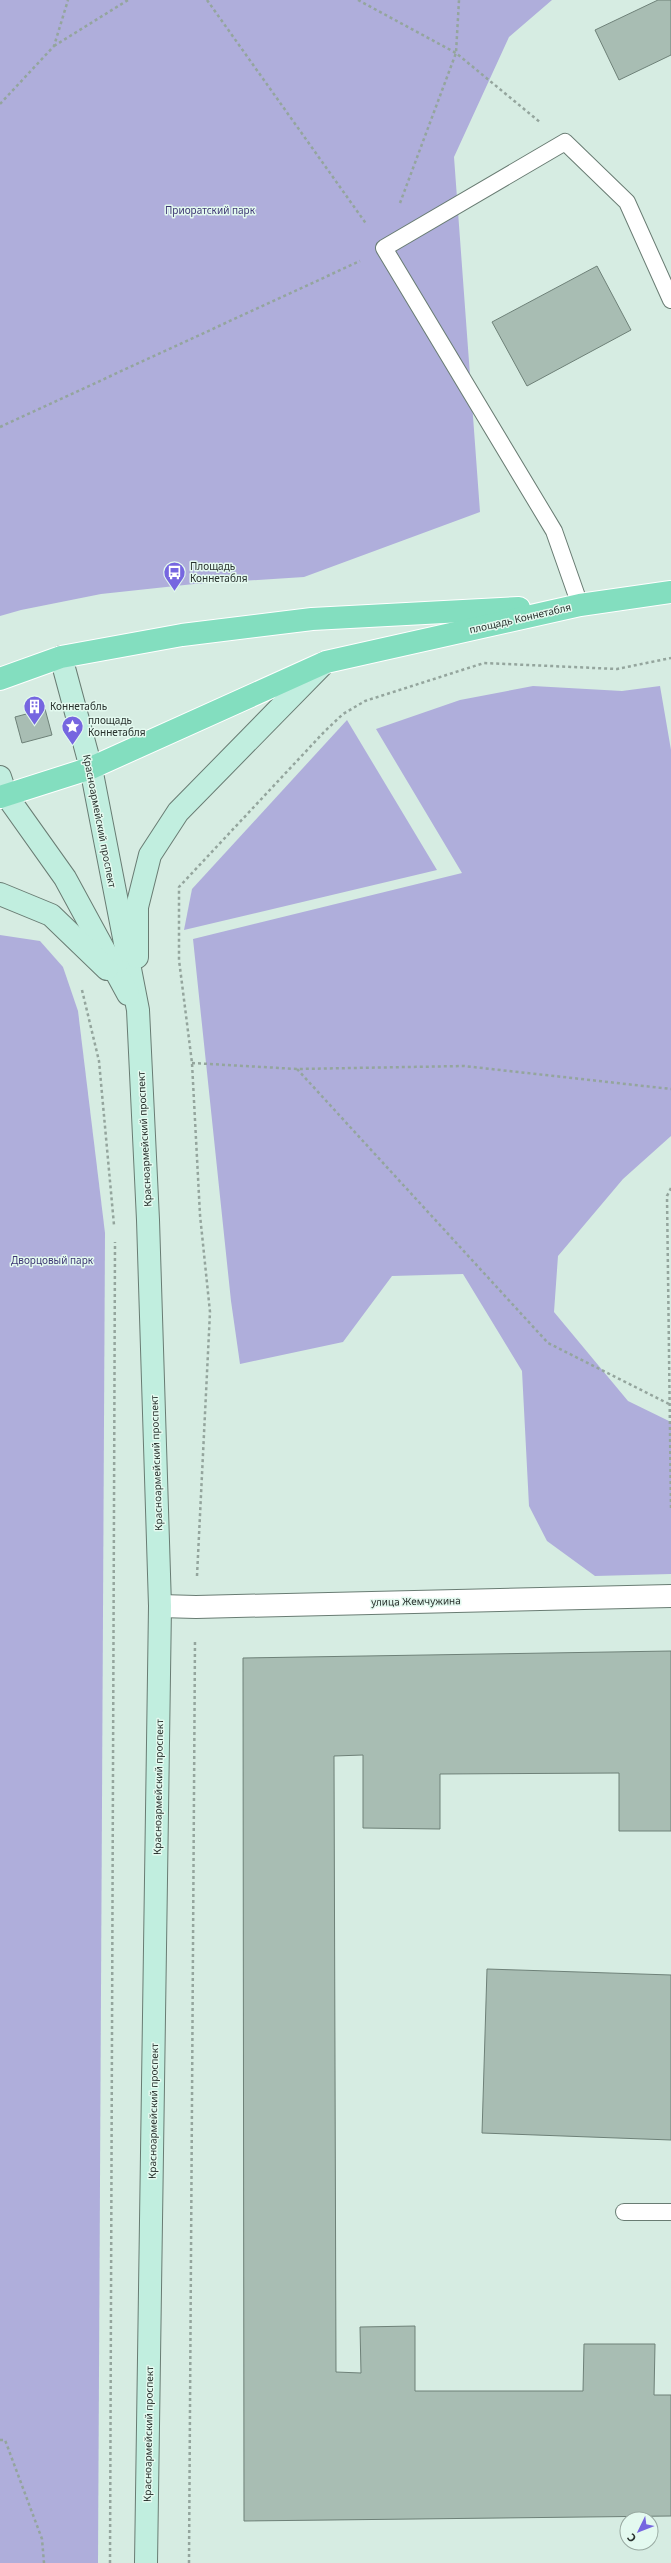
<svg xmlns="http://www.w3.org/2000/svg" width="671" height="2563" font-family="'Noto Sans',sans-serif">
<style>
.green{fill:#afaedb}
.building{fill:#a8bdb3;stroke:#6e8178}
.lines{fill:none;stroke-linecap:round;stroke-linejoin:round}
.service-casing{stroke:#697c73;stroke-width:18}
.minor-casing{stroke:#697c73;stroke-width:24}
.secondary-casing{stroke:#697c73;stroke-width:24}
.primary-casing{stroke:#fff;stroke-width:24}
.path{stroke:#94a59d;stroke-width:2.5;stroke-dasharray:3 3;stroke-linecap:butt}
.service{stroke:#fff;stroke-width:16}
.minor{stroke:#fff;stroke-width:22}
.secondary{stroke:#c1eedf;stroke-width:22}
.primary{stroke:#83debf;stroke-width:22}
.labels{text-anchor:middle;dominant-baseline:central;stroke-width:3;stroke-linejoin:round;paint-order:stroke}
.park-label{font-size:10px;fill:#3e3774;stroke:#e3f9ef}
.poi-label{font-size:10px;fill:#28312d;stroke:#e3f9ef;text-anchor:start}
.street-label{font-size:10px;fill:#28312d;stroke:#e3f9ef}
</style>
<rect width="100%" height="100%" fill="#d6ece2"/>
<g class="green">
<path d="M 0,0 L 552,0 L 509,37 L 454,157 L 480,512 L 304,577 L 194,584 L 101,594 L 21,610 L 0,616 Z"/>
<path d="M 533,686 L 622,691 L 660,686 L 671,750 L 671,1136 L 623,1179 L 558,1256 L 554,1312 L 628,1401 L 671,1422 L 671,1574 L 595,1576 L 547,1541 L 529,1506 L 522,1371 L 463,1274 L 392,1276 L 343,1342 L 240,1364 L 231,1301 L 193,939 L 462,873 L 376,729 L 460,700 Z"/>
<path d="M 347,720 L 437,870 L 184,930 L 192,889 Z"/>
<path d="M 0,935 L 40,941 L 63,967 L 78,1011 L 105,1233 L 98,2563 L 0,2563 Z"/>
</g>
<g class="building">
<path d="M 658,0 L 671,0 L 671,55 L 619,80 L 595,30 Z"/>
<path d="M 597,266 L 631,330 L 527,386 L 492,322 Z"/>
<path d="M 45,709 L 52,735 L 22,743 L 15,717 Z"/>
<path d="M 671,1651 L 671,1831 L 619,1831 L 619,1773 L 440,1774 L 440,1829 L 363,1828 L 363,1755 L 334,1756 L 336,2372 L 361,2373 L 360,2327 L 415,2326 L 415,2391 L 583,2391 L 584,2344 L 655,2344 L 654,2395 L 671,2395 L 671,2516 L 244,2521 L 243,1658 Z"/>
<path d="M 487,1969 L 671,1975 L 671,2140 L 482,2133 Z"/>
</g>
<g class="lines">
<defs>
<g id="service">
<path d="M 580,605 L 554,531 L 384,248 L 565,142 L 627,202 L 671,300"/>
<path d="M 624,2212 L 671,2212"/>
</g>
<path id="minor" d="M 160,1606 L 196,1607 L 671,1596"/>
<g id="secondary">
<path d="M 61,657 L 91,768 L 138,1010 L 148,1220 L 160,1606 L 146,2563"/>
<path d="M 0,777 L 6,795 L 65,878 L 128,994"/>
<path d="M 0,894 L 51,915 L 107,969"/>
<path d="M 137,957 L 137,907 L 150,855 L 178,812 L 324,663"/>
</g>
<g id="primary">
<path d="M 0,679 L 61,657 L 182,635 L 312,619 L 519,608"/>
<path d="M 0,797 L 91,768 L 326,662 L 580,605 L 671,592"/>
</g>
</defs>
<use href="#service" class="service-casing"/>
<use href="#minor" class="minor-casing"/>
<use href="#secondary" class="secondary-casing"/>
<use href="#primary" class="primary-casing"/>
<g class="path">
<path d="M 207,0 L 367,225"/>
<path d="M 358,0 L 456,53 L 541,123"/>
<path d="M 54,46 L 128,0"/>
<path d="M 0,104 L 54,46 L 68,0"/>
<path d="M 400,203 L 456,53 L 459,0"/>
<path d="M 0,427 L 360,261"/>
<path d="M 82,990 L 99,1061 L 114,1225"/>
<path d="M 192,1063 L 297,1069 L 464,1066 L 671,1089"/>
<path d="M 297,1069 L 548,1343 L 671,1405"/>
<path d="M 671,1188 L 667,1196 L 671,1509"/>
<path d="M 197,1576 L 210,1312 L 200,1215 L 192,1063 L 179,960 L 179,887 L 324,732 L 343,714 L 365,701 L 484,663 L 617,669 L 671,658"/>
<path d="M 0,2440 L 5,2440 L 42,2539 L 44,2563"/>
<path d="M 110,2563 L 115,1242"/>
<path d="M 189,2563 L 195,1639"/>
</g>
<use href="#service" class="service"/>
<use href="#minor" class="minor"/>
<use href="#secondary" class="secondary"/>
<use href="#primary" class="primary"/>
</g>
<defs>
<symbol id="bus-pin" viewBox="-11 -11 22 30"><path d="M0 17L-7.5 6A9.5 9.5 0 1 1 7.5 6Z" fill="#7666e0" stroke="#e3f9ef"/><path d="M-5-6H5V4H4V6H2V4H-2V6H-4V4H-5ZM-3.5-4V0h7V-4ZM-3.5 1.2v1.5H-2V1.2ZM2 1.2v1.5H3.5V1.2Z" fill="#fff"/></symbol>
<symbol id="building-pin" viewBox="-11 -11 22 30"><path d="M0 17L-7.5 6A9.5 9.5 0 1 1 7.5 6Z" fill="#7666e0" stroke="#e3f9ef"/><path d="M-4-6H4V6H1V3H-1V6H-4ZM-2.5-4.3h1.7v1.8h-1.7ZM.8-4.3h1.7v1.8H.8ZM-2.5-1h1.7V.8h-1.7ZM.8-1h1.7V.8H.8Z" fill="#fff"/></symbol>
<symbol id="sight-pin" viewBox="-11 -11 22 30"><path d="M0 17L-7.5 6A9.5 9.5 0 1 1 7.5 6Z" fill="#7666e0" stroke="#e3f9ef"/><path d="M0-6L1.8-2.2L6-1.7L2.9 1.2L3.7 5.4L0 3.3L-3.7 5.4L-2.9 1.2L-6-1.7L-1.8-2.2Z" fill="#fff"/></symbol>
</defs>
<g fill-rule="evenodd">
<use href="#bus-pin" x="162" y="560" width="25" height="34"/>
<use href="#building-pin" x="22" y="694" width="25" height="34"/>
<use href="#sight-pin" x="60" y="714" width="25" height="34"/>
</g>
<g class="labels">
<g class="park-label">
<text x="210" y="210">Приоратский парк</text>
<text x="52" y="1260">Дворцовый парк</text>
</g>
<g class="poi-label">
<text x="190" y="566">Площадь<tspan x="190" dy="12">Коннетабля</tspan></text>
<text x="50" y="706">Коннетабль</text>
<text x="88" y="720">площадь<tspan x="88" dy="12">Коннетабля</tspan></text>
</g>
<g class="street-label">
<text transform="translate(520 618) rotate(-13)">площадь Коннетабля</text>
<text transform="translate(100 821) rotate(79)">Красноармейский проспект</text>
<text transform="translate(144 1139) rotate(-93)">Красноармейский проспект</text>
<text transform="translate(156 1463) rotate(-92)">Красноармейский проспект</text>
<text transform="translate(416 1601) rotate(-1)">улица Жемчужина</text>
<text transform="translate(158 1787) rotate(-89)">Красноармейский проспект</text>
<text transform="translate(153 2111) rotate(-89)">Красноармейский проспект</text>
<text transform="translate(148 2434) rotate(-89)">Красноармейский проспект</text>
</g>
</g>
<g transform="translate(639 2531) rotate(227)"><circle r="19" fill="#e3f9ef" stroke="#98a9a1"/>
<path d="M0-3L7 15L0 10L-7 15Z" fill="#7666e0"/>
<text y="-6" font-size="11" font-weight="bold" text-anchor="middle" fill="#28312d">С</text>
</g>
</svg>
